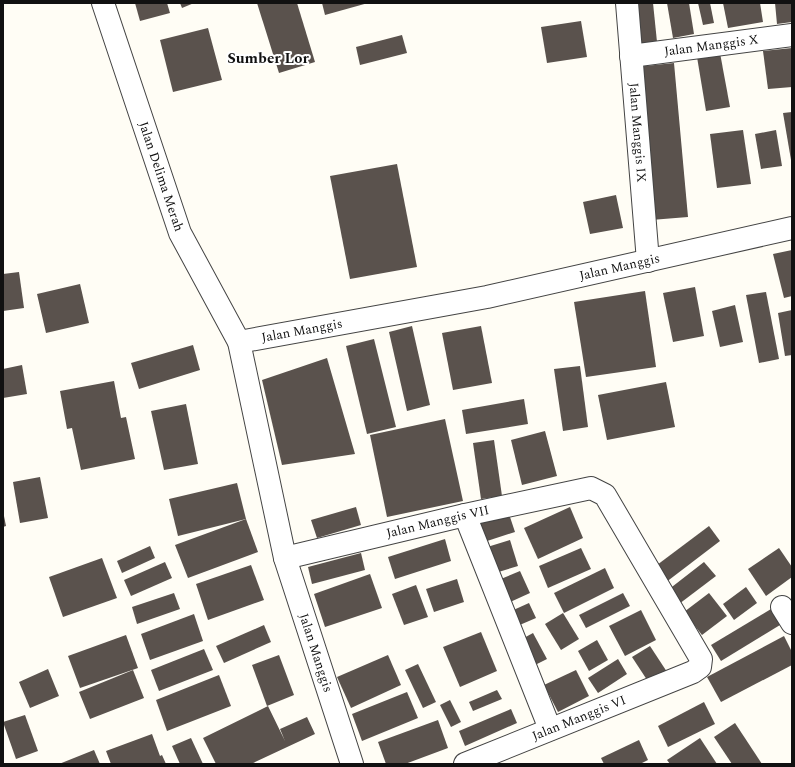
<svg xmlns="http://www.w3.org/2000/svg" width="795" height="767" font-family="Spectral,serif">
<style>
.building{fill:#5a524d}
.lines{fill:none;stroke-linecap:round;stroke-linejoin:round}
.minor-casing{stroke:#444;stroke-width:24}
.minor{stroke:#fff;stroke-width:22}
.labels{text-anchor:middle;dominant-baseline:central;stroke-width:4;stroke-linejoin:round;paint-order:stroke}
.street-label{font-size:13px;fill:#111;stroke:#fff}
.quarter-label{font-size:15px;font-weight:bold;fill:#111;stroke:#fff}
</style>
<rect width="100%" height="100%" fill="#fffdf5"/>
<g class="building">
<path d="M 135,3 L 167,3 L 170,13 L 140,21 Z"/>
<path d="M 180,3 L 194,3 L 182,8 Z"/>
<path d="M 257,3 L 297,3 L 315,62 L 279,73 Z"/>
<path d="M 322,3 L 368,3 L 325,15 Z"/>
<path d="M 632,3 L 653,3 L 657,42 L 637,44 Z"/>
<path d="M 667,3 L 689,3 L 694,34 L 673,38 Z"/>
<path d="M 698,3 L 710,3 L 714,23 L 703,25 Z"/>
<path d="M 723,3 L 760,3 L 763,22 L 728,28 Z"/>
<path d="M 775,3 L 791,3 L 792,22 L 777,24 Z"/>
<path d="M 581,21 L 587,57 L 547,63 L 541,27 Z"/>
<path d="M 208,28 L 222,80 L 173,92 L 160,40 Z"/>
<path d="M 402,35 L 407,53 L 360,65 L 356,47 Z"/>
<path d="M 792,48 L 792,87 L 768,89 L 763,51 Z"/>
<path d="M 720,53 L 730,107 L 706,111 L 697,57 Z"/>
<path d="M 674,63 L 688,217 L 651,220 L 636,67 Z"/>
<path d="M 792,112 L 792,160 L 791,160 L 783,113 Z"/>
<path d="M 743,130 L 751,184 L 717,188 L 710,134 Z"/>
<path d="M 776,130 L 782,166 L 761,169 L 755,134 Z"/>
<path d="M 397,164 L 417,267 L 350,279 L 330,176 Z"/>
<path d="M 616,195 L 623,228 L 590,234 L 583,202 Z"/>
<path d="M 792,250 L 792,296 L 784,298 L 773,254 Z"/>
<path d="M 19,272 L 24,308 L 3,311 L 3,274 Z"/>
<path d="M 80,284 L 89,323 L 46,333 L 37,294 Z"/>
<path d="M 695,287 L 704,336 L 673,342 L 663,293 Z"/>
<path d="M 645,291 L 656,367 L 586,377 L 574,302 Z"/>
<path d="M 766,292 L 779,359 L 759,363 L 746,295 Z"/>
<path d="M 735,305 L 743,342 L 720,347 L 712,311 Z"/>
<path d="M 792,310 L 792,355 L 785,356 L 778,313 Z"/>
<path d="M 412,326 L 430,405 L 407,411 L 389,332 Z"/>
<path d="M 481,326 L 492,383 L 453,390 L 442,333 Z"/>
<path d="M 374,339 L 396,427 L 367,434 L 346,346 Z"/>
<path d="M 193,345 L 200,370 L 139,389 L 131,363 Z"/>
<path d="M 327,358 L 355,454 L 282,465 L 262,380 Z"/>
<path d="M 22,365 L 27,394 L 3,398 L 3,369 Z"/>
<path d="M 580,366 L 588,427 L 563,431 L 554,369 Z"/>
<path d="M 114,381 L 121,418 L 126,417 L 135,459 L 81,470 L 72,428 L 67,429 L 60,391 Z"/>
<path d="M 666,382 L 675,427 L 607,440 L 598,395 Z"/>
<path d="M 524,399 L 528,424 L 466,434 L 462,410 Z"/>
<path d="M 186,404 L 198,464 L 164,470 L 151,411 Z"/>
<path d="M 445,419 L 463,501 L 387,517 L 370,435 Z"/>
<path d="M 545,431 L 557,476 L 522,485 L 511,440 Z"/>
<path d="M 494,440 L 502,496 L 481,499 L 473,443 Z"/>
<path d="M 40,477 L 48,518 L 20,523 L 13,482 Z"/>
<path d="M 237,483 L 246,519 L 178,536 L 169,499 Z"/>
<path d="M 356,507 L 361,525 L 317,538 L 311,520 Z"/>
<path d="M 570,507 L 583,538 L 538,559 L 524,528 Z"/>
<path d="M 507,508 L 515,532 L 481,543 L 473,519 Z"/>
<path d="M 3,511 L 6,526 L 3,527 Z"/>
<path d="M 246,519 L 258,552 L 188,578 L 175,545 Z"/>
<path d="M 709,526 L 720,541 L 661,586 L 649,571 Z"/>
<path d="M 445,539 L 451,561 L 395,579 L 388,557 Z"/>
<path d="M 510,540 L 518,566 L 492,574 L 484,548 Z"/>
<path d="M 150,546 L 155,558 L 122,573 L 117,561 Z"/>
<path d="M 581,548 L 591,569 L 548,588 L 539,566 Z"/>
<path d="M 779,548 L 792,567 L 792,577 L 766,596 L 748,569 Z"/>
<path d="M 361,553 L 365,570 L 312,584 L 308,567 Z"/>
<path d="M 102,558 L 117,598 L 63,617 L 49,577 Z"/>
<path d="M 165,562 L 172,578 L 131,596 L 124,580 Z"/>
<path d="M 704,562 L 716,576 L 679,604 L 668,590 Z"/>
<path d="M 251,565 L 264,600 L 208,620 L 196,584 Z"/>
<path d="M 605,568 L 614,588 L 564,613 L 554,593 Z"/>
<path d="M 520,571 L 530,593 L 506,604 L 496,581 Z"/>
<path d="M 370,574 L 382,608 L 325,627 L 314,594 Z"/>
<path d="M 457,579 L 464,602 L 434,612 L 426,589 Z"/>
<path d="M 416,585 L 428,617 L 404,625 L 392,594 Z"/>
<path d="M 746,587 L 757,603 L 734,620 L 723,604 Z"/>
<path d="M 174,593 L 180,609 L 137,624 L 132,607 Z"/>
<path d="M 623,593 L 630,606 L 586,628 L 579,615 Z"/>
<path d="M 709,593 L 727,616 L 702,635 L 684,612 Z"/>
<path d="M 529,603 L 536,618 L 515,627 L 509,612 Z"/>
<path d="M 771,609 L 780,625 L 721,661 L 711,645 Z"/>
<path d="M 641,610 L 656,640 L 625,656 L 609,626 Z"/>
<path d="M 563,613 L 579,639 L 561,650 L 545,624 Z"/>
<path d="M 194,614 L 203,641 L 150,660 L 141,634 Z"/>
<path d="M 264,625 L 271,642 L 224,663 L 216,646 Z"/>
<path d="M 481,632 L 497,671 L 460,687 L 443,647 Z"/>
<path d="M 533,633 L 547,659 L 535,665 L 522,639 Z"/>
<path d="M 126,635 L 138,668 L 80,688 L 68,656 Z"/>
<path d="M 784,636 L 792,652 L 792,665 L 721,702 L 707,677 Z"/>
<path d="M 597,640 L 608,660 L 589,671 L 578,651 Z"/>
<path d="M 650,646 L 669,675 L 651,686 L 632,657 Z"/>
<path d="M 204,649 L 213,670 L 159,691 L 151,670 Z"/>
<path d="M 279,655 L 294,695 L 267,706 L 252,665 Z"/>
<path d="M 388,655 L 401,685 L 351,708 L 337,677 Z"/>
<path d="M 618,659 L 627,674 L 598,693 L 588,678 Z"/>
<path d="M 418,664 L 436,702 L 423,708 L 405,670 Z"/>
<path d="M 48,669 L 59,696 L 30,708 L 19,682 Z"/>
<path d="M 133,670 L 144,698 L 90,719 L 79,692 Z"/>
<path d="M 576,670 L 589,696 L 558,712 L 544,685 Z"/>
<path d="M 219,675 L 231,706 L 167,731 L 156,700 Z"/>
<path d="M 497,690 L 502,699 L 473,711 L 469,702 Z"/>
<path d="M 407,692 L 418,718 L 362,741 L 352,714 Z"/>
<path d="M 450,700 L 461,722 L 451,727 L 440,705 Z"/>
<path d="M 704,702 L 715,724 L 668,747 L 658,726 Z"/>
<path d="M 268,706 L 285,741 L 280,729 L 307,717 L 315,734 L 251,764 L 216,764 L 203,738 Z"/>
<path d="M 511,709 L 517,723 L 465,746 L 459,731 Z"/>
<path d="M 25,715 L 38,751 L 16,759 L 3,722 Z"/>
<path d="M 438,720 L 448,748 L 405,764 L 386,764 L 378,742 Z"/>
<path d="M 735,723 L 762,764 L 732,764 L 714,737 Z"/>
<path d="M 152,734 L 160,756 L 162,755 L 166,764 L 111,764 L 106,751 Z"/>
<path d="M 191,738 L 203,764 L 180,764 L 172,746 Z"/>
<path d="M 700,738 L 717,764 L 670,764 L 667,760 Z"/>
<path d="M 639,740 L 648,760 L 640,764 L 604,764 L 601,758 Z"/>
<path d="M 94,750 L 100,764 L 59,764 Z"/>
</g>
<g class="lines">
<defs>
<g id="minor">
<path id="s1" d="M 103,3 L 180,233 L 239,342 L 285,558 L 352,764"/>
<path id="s2" d="M 627,3 L 648,261"/>
<path id="s3" d="M 631,56 L 792,35"/>
<path id="s4" d="M 239,342 L 487,297 L 792,228"/>
<path d="M 465,515 L 550,729"/>
<path id="s5" d="M 285,558 L 465,515 L 591,488 L 605,495 L 701,659 L 700,667 L 693,672 L 465,764"/>
<path d="M 782,607 L 792,623"/>
</g>
</defs>
<use href="#minor" class="minor-casing"/>
<use href="#minor" class="minor"/>
</g>
<g class="labels">
<g class="street-label">
<text stroke="none"><textPath href="#s3" startOffset="81">Jalan Manggis X</textPath></text>
<text stroke="none"><textPath href="#s2" startOffset="130">Jalan Manggis IX</textPath></text>
<text stroke="none"><textPath href="#s1" startOffset="183">Jalan Delima Merah</textPath></text>
<text stroke="none"><textPath href="#s4" startOffset="388">Jalan Manggis</textPath></text>
<text stroke="none"><textPath href="#s4" startOffset="64">Jalan Manggis</textPath></text>
<text stroke="none"><textPath href="#s5" startOffset="157">Jalan Manggis VII</textPath></text>
<text stroke="none"><textPath href="#s1" startOffset="687">Jalan Manggis</textPath></text>
<text transform="translate(579 718) rotate(-22)">Jalan Manggis VI</text>
</g>
<g class="quarter-label">
<text x="268" y="58">Sumber Lor</text>
</g>
</g>
<rect width="795" height="767" fill="none" stroke="#111111" stroke-width="8"/>
</svg>
